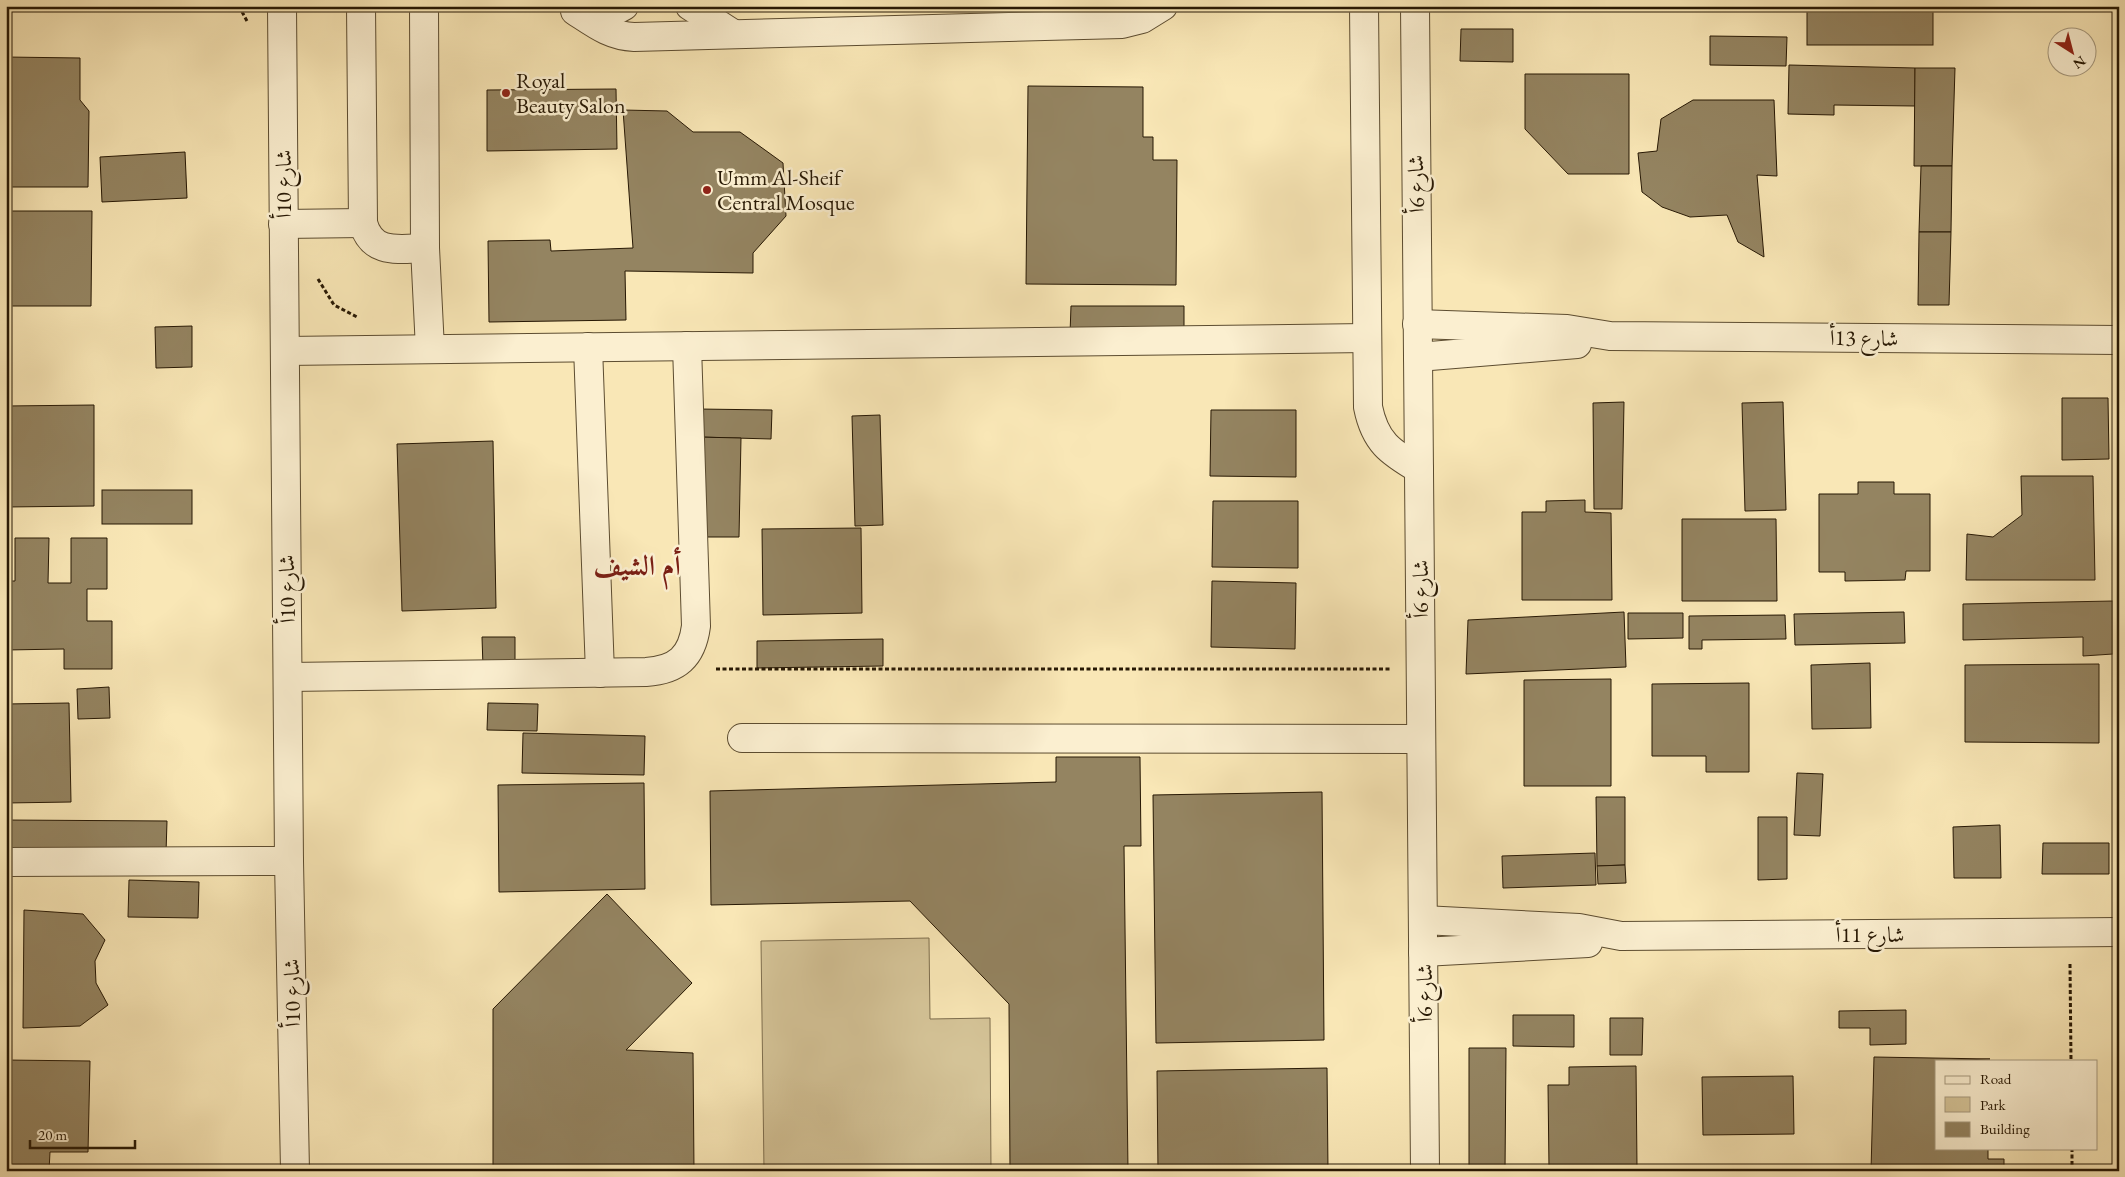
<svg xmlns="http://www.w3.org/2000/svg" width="2125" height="1177" font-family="'EB Garamond',Amiri,serif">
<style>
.green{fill:#d5c498;stroke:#7e6e4e}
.building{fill:#948461;stroke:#271804}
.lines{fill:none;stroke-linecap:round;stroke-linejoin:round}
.minor-casing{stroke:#5c4c30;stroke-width:30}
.path{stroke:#271804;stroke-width:3;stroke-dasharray:4 2.5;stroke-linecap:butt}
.minor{stroke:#fbefd0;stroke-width:28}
.poi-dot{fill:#8f2418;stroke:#fbefd0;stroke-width:2}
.labels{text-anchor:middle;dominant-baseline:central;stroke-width:5;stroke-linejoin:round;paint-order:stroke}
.poi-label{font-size:22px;fill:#271804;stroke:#fbefd0;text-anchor:start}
.street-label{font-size:22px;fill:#271804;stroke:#fbefd0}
.district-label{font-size:28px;font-weight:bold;fill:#7a1f14;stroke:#fbefd0}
</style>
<rect width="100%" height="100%" fill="#f9e7b6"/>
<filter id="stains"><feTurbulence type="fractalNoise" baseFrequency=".004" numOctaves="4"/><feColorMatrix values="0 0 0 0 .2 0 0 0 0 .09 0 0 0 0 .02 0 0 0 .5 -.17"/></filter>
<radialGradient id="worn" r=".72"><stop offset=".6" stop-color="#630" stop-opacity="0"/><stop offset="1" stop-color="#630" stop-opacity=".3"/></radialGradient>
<path class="green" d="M 929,938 L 930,1019 L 990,1018 L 991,1171 L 764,1171 L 761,941 Z"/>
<g class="building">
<path d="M 1559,6 L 1612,6 L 1612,9 L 1562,11 Z"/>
<rect x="1807" y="6" width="126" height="39"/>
<path d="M 1461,29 L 1513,29 L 1513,62 L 1460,61 Z"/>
<path d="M 1710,36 L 1787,37 L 1786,66 L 1710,65 Z"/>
<path d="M 6,57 L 80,58 L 80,100 L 89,111 L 88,187 L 6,187 Z"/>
<path d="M 1789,65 L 1915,68 L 1915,106 L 1834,105 L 1834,115 L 1788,114 Z"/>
<path d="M 1915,68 L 1955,68 L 1952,166 L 1914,166 Z"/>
<path d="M 1525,74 L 1629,74 L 1629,174 L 1568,174 L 1525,129 Z"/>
<path d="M 1028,86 L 1143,87 L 1143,137 L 1153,137 L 1153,160 L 1177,160 L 1176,285 L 1026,284 Z"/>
<path d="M 616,89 L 617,149 L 487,151 L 487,90 Z"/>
<path d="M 1693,100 L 1774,100 L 1777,176 L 1757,175 L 1764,257 L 1738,242 L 1727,215 L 1690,217 L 1662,207 L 1642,192 L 1638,153 L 1657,151 L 1661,119 Z"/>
<path d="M 623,110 L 667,111 L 693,132 L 740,132 L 783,163 L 786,216 L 753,253 L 753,273 L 625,271 L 626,320 L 489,322 L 488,241 L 550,240 L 551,251 L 633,248 Z"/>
<path d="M 185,152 L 187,198 L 102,202 L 100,157 Z"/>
<path d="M 1921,166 L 1952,166 L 1951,232 L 1919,232 Z"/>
<path d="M 6,211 L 92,211 L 91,306 L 6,306 Z"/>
<path d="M 1919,232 L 1951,232 L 1949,305 L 1918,305 Z"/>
<path d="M 1071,306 L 1184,306 L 1184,334 L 1070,334 Z"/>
<path d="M 192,326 L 192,367 L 156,368 L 155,327 Z"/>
<path d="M 2062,398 L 2108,398 L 2109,459 L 2062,460 Z"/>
<path d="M 1624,402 L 1622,509 L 1594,509 L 1593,403 Z"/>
<path d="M 1783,402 L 1786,510 L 1745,511 L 1742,403 Z"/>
<path d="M 94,405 L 94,506 L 6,507 L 6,406 Z"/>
<path d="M 698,409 L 772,410 L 771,439 L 698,437 Z"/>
<path d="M 1211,410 L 1296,410 L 1296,477 L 1210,476 Z"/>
<path d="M 880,415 L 883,525 L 855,526 L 852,416 Z"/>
<path d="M 698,437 L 741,438 L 739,537 L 695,537 Z"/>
<path d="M 493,441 L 496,608 L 402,611 L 397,444 Z"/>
<path d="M 2021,476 L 2093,476 L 2095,580 L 1966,580 L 1967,534 L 1993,537 L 2022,515 Z"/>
<path d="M 1858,482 L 1894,482 L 1894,494 L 1930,494 L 1930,571 L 1906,571 L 1905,580 L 1845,581 L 1845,572 L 1819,572 L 1819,494 L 1858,494 Z"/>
<rect x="102" y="490" width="90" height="34"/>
<path d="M 1585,500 L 1585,512 L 1611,513 L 1612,600 L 1522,600 L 1522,512 L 1546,512 L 1546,501 Z"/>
<path d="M 1213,501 L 1298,501 L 1298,568 L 1212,567 Z"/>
<path d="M 1682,519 L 1776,519 L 1777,601 L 1682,601 Z"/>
<path d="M 861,528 L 862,613 L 763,615 L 762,529 Z"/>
<path d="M 15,538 L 49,538 L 48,583 L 71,583 L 71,538 L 107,538 L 107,589 L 87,589 L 87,621 L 112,621 L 112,669 L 64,669 L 64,649 L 6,650 L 6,581 L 15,581 Z"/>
<path d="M 1212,581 L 1296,583 L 1295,649 L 1211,647 Z"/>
<path d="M 2113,601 L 2113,654 L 2083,656 L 2083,637 L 1963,640 L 1963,604 Z"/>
<path d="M 1624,612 L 1626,667 L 1466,674 L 1468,620 Z"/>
<path d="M 1904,612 L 1905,643 L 1795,645 L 1794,614 Z"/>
<path d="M 1628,613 L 1683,613 L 1683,638 L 1628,639 Z"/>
<path d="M 1785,615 L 1786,639 L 1702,640 L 1702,649 L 1689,649 L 1689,616 Z"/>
<path d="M 482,637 L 515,637 L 515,667 L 483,667 Z"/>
<path d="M 883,639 L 883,666 L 757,668 L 757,641 Z"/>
<path d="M 1870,663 L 1871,728 L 1812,729 L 1811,665 Z"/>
<path d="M 2099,664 L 2099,743 L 1965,742 L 1965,665 Z"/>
<path d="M 1611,679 L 1611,786 L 1524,786 L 1524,680 Z"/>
<path d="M 1749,683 L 1749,772 L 1706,772 L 1706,756 L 1652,756 L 1652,684 Z"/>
<path d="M 109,687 L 110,718 L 78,719 L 77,689 Z"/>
<path d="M 69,703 L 71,802 L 6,803 L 6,704 Z"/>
<path d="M 488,703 L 538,704 L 537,731 L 487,730 Z"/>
<path d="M 523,733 L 645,736 L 644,775 L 522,773 Z"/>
<path d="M 1056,757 L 1140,757 L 1141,846 L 1124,846 L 1128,1171 L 1010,1171 L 1009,1004 L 910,901 L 711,905 L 710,791 L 1056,782 Z"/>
<path d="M 1797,773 L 1823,774 L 1820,836 L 1794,835 Z"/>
<path d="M 644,783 L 645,889 L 499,892 L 498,785 Z"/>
<path d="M 1322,792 L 1324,1040 L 1156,1043 L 1153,795 Z"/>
<path d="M 1596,797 L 1625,797 L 1625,865 L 1597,866 Z"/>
<path d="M 1758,817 L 1787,817 L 1787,879 L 1758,880 Z"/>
<path d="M 6,820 L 167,821 L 166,853 L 6,851 Z"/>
<path d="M 2000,825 L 2001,878 L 1954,878 L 1953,827 Z"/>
<path d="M 2043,843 L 2109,843 L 2109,874 L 2042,874 Z"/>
<path d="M 1595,853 L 1596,885 L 1503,888 L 1502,856 Z"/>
<path d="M 1625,865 L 1626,883 L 1598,884 L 1597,866 Z"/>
<path d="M 129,880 L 199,882 L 198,918 L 128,917 Z"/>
<path d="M 607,894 L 692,983 L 626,1050 L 693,1053 L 694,1171 L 493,1171 L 493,1009 Z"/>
<path d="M 24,910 L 83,914 L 105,940 L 95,961 L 96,983 L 108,1005 L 80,1026 L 23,1028 Z"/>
<path d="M 1906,1010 L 1906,1044 L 1870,1045 L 1870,1028 L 1839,1028 L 1839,1011 Z"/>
<path d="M 1513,1015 L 1574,1015 L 1574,1047 L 1513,1046 Z"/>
<path d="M 1610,1018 L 1643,1018 L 1642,1055 L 1610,1055 Z"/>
<path d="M 1469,1048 L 1506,1048 L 1505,1171 L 1469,1171 Z"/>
<path d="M 1874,1057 L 1990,1059 L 1936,1061 L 1936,1148 L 1988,1148 L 1988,1159 L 2004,1159 L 2004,1171 L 1871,1171 Z"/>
<path d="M 6,1060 L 90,1061 L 88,1152 L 50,1152 L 49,1171 L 6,1171 Z"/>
<path d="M 1636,1066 L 1637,1167 L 1549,1168 L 1548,1085 L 1569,1085 L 1569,1067 Z"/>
<path d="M 1327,1068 L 1328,1171 L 1158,1171 L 1157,1071 Z"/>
<path d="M 1793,1076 L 1794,1134 L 1703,1135 L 1702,1077 Z"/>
</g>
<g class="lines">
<defs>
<g id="minor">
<path d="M 282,6 L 289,861 L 295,1171"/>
<path d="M 361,6 L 363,223 C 372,255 398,249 425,248"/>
<path d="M 424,6 L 425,248 L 430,349"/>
<path d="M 690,6 L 732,33"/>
<path d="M 1364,6 L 1368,407 C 1375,442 1390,452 1419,469"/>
<path d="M 1415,6 L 1425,1171"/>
<path d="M 575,11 C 595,24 610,36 634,37 L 1122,24 L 1142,19 L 1163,6"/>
<path d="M 576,11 C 593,15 608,16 624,6"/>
<path d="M 283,224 L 363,223"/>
<path d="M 1417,324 L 1567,329 L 1610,336 L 2119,340"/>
<path d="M 588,347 L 600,673"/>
<path d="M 285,351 L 1367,338"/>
<path d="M 1418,357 L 1577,344"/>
<path d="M 288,677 L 646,672 C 677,670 692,657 696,626 L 687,346"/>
<path d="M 742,738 L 1421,739"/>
<path d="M 6,862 L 289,861"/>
<path d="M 1423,920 L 1579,928 L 1621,936 L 2119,932"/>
<path d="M 1423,952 L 1588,943"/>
</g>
</defs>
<use href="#minor" class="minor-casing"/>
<g class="path">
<path d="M 239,6 L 248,23"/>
<path d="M 318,279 L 334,305 L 357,317"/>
<path d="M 716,669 L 1390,669"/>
<path d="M 2070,964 L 2071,1061"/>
<path d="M 2072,1148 L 2072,1171"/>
</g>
<use href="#minor" class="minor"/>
</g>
<g class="poi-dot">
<circle cx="506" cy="93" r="5"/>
<circle cx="707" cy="190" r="5"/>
</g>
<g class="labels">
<g class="poi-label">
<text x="516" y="80">Royal<tspan x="516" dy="25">Beauty Salon</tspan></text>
<text x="717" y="177">Umm Al-Sheif<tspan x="717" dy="25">Central Mosque</tspan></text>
</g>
<g class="street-label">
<text transform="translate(283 184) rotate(-90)">شارع 10أ</text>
<text transform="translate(1416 184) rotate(-91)">شارع 6أ</text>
<text transform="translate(1864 338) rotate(1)">شارع 13أ</text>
<text transform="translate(287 589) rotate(-91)">شارع 10أ</text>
<text transform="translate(1420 589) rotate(-90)">شارع 6أ</text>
<text x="1870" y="934">شارع 11أ</text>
<text transform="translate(292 993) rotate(-91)">شارع 10أ</text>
<text transform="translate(1424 993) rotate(-90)">شارع 6أ</text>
</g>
<g class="district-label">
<text x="637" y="565">أم الشيف</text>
</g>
</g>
<rect width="2125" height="1177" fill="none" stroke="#f9e7b6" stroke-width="25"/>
<rect x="8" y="8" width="2110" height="1162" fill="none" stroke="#271804" stroke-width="2.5"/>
<rect x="12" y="12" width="2100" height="1152" fill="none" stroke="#271804"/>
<rect x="1935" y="1060" width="162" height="90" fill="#fbefd0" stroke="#a6997e"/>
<rect x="1945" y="1076" width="25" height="8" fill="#fbefd0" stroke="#a6997e"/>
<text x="1980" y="1084" font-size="15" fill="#271804">Road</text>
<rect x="1945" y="1097" width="25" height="15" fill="#d5c498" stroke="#a6997e"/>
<text x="1980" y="1110" font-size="15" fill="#271804">Park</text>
<rect x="1945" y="1122" width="25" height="15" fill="#948461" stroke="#a6997e"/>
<text x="1980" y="1134" font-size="15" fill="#271804">Building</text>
<g transform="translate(2072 52) rotate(144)"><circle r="24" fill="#fbefd0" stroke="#a6997e"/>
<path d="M0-4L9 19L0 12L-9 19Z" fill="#8f2418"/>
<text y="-8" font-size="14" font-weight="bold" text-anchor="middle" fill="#271804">N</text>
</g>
<path d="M30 1140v8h105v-8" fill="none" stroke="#271804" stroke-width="2.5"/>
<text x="38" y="1140" font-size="15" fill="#271804" stroke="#fbefd0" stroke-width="4" paint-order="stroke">20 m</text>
<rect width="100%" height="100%" filter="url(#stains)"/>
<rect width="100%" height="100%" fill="url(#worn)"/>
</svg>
